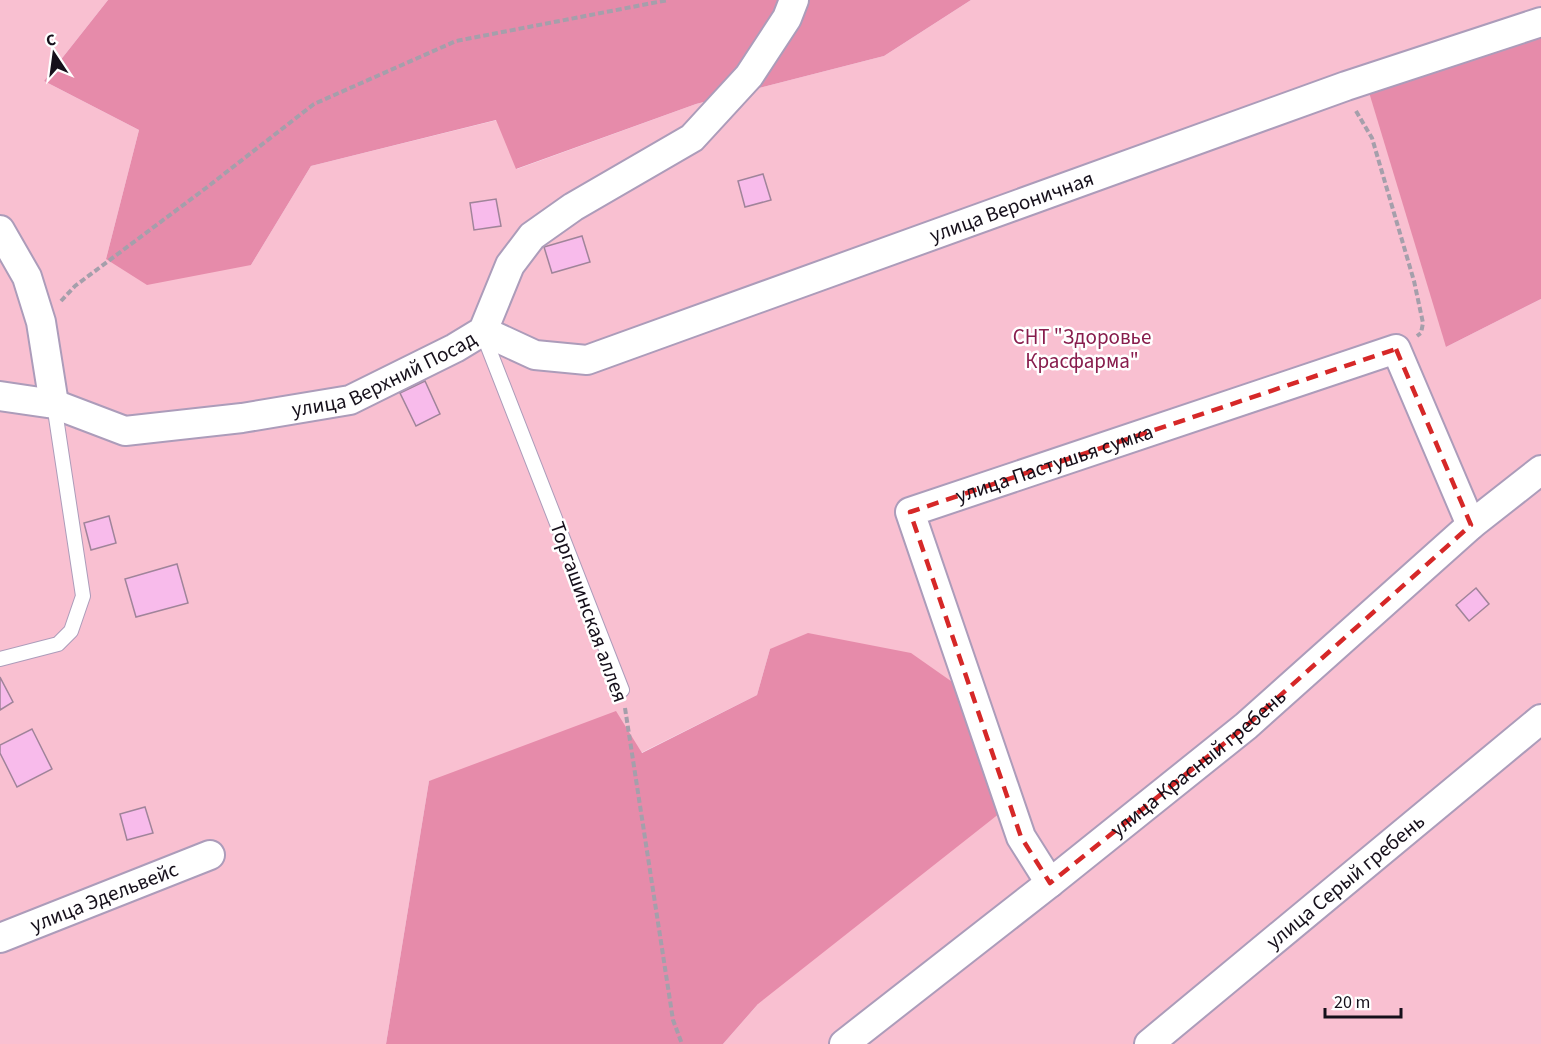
<svg xmlns="http://www.w3.org/2000/svg" width="1541" height="1044" font-family="'Source Sans 3',sans-serif">
<style>
.green{fill:#f9c0d1}
.forest{fill:#e68baa}
.building{fill:#f8bbeb;stroke:#a0849a;stroke-width:1.5}
.lines{fill:none;stroke-linecap:round;stroke-linejoin:round}
.lane-casing{stroke:#ac9cba;stroke-width:16}
.street-casing{stroke:#ac9cba;stroke-width:32}
.path{stroke:#a59fab;stroke-width:4;stroke-dasharray:6 3;stroke-linecap:butt}
.lane{stroke:#fff;stroke-width:14}
.street{stroke:#fff;stroke-width:28}
.marked{fill:none;stroke:#d62828;stroke-width:4.5;stroke-dasharray:12 8;stroke-linejoin:round}
.labels{text-anchor:middle;dominant-baseline:central;stroke-width:5;stroke-linejoin:round;paint-order:stroke}
.street-label{font-size:21px;fill:#16101b;stroke:#fff}
.park-label{font-size:21px;fill:#881d4d;stroke:#fff}
</style>
<rect width="100%" height="100%" fill="#f6effc"/>
<path class="green" d="M 0,0 L 108,0 L 44,81 L 139,130 L 106,259 L 251,265 L 311,166 L 497,120 L 517,169 L 696,104 L 884,56 L 971,0 L 1541,0 L 1541,33 L 1446,347 L 1541,299 L 1541,1044 L 723,1044 L 758,1004 L 770,649 L 757,695 L 641,753 L 429,781 L 386,1044 L 0,1044 Z"/>
<g class="forest">
<path d="M 108,0 L 971,0 L 884,56 L 696,104 L 516,169 L 496,120 L 311,166 L 251,265 L 147,285 L 106,259 L 139,130 L 44,81 Z"/>
<path d="M 1541,33 L 1541,299 L 1446,347 L 1368,89 Z"/>
<path d="M 808,633 L 911,653 L 958,686 L 1000,813 L 758,1004 L 723,1044 L 386,1044 L 429,781 L 616,711 L 642,753 L 757,695 L 770,649 Z"/>
</g>
<g class="building">
<path d="M 763,174 L 771,200 L 745,207 L 738,181 Z"/>
<path d="M 496,199 L 501,226 L 474,230 L 470,203 Z"/>
<path d="M 582,236 L 590,262 L 552,273 L 544,247 Z"/>
<path d="M 425,381 L 440,414 L 416,426 L 400,393 Z"/>
<path d="M 109,516 L 116,543 L 91,550 L 84,523 Z"/>
<path d="M 177,564 L 188,603 L 136,617 L 125,579 Z"/>
<path d="M 1476,588 L 1489,604 L 1469,621 L 1456,605 Z"/>
<path d="M 0,677 L 13,702 L 0,710 Z"/>
<path d="M 32,729 L 52,769 L 17,787 L 0,753 L 0,745 Z"/>
<path d="M 145,807 L 153,833 L 127,840 L 120,814 Z"/>
</g>
<g class="lines">
<defs>
<g id="lane">
<path d="M 483,334 L 622,690"/>
<path d="M 0,659 L 58,644 L 71,631 L 83,596 L 54,404"/>
</g>
<g id="street">
<path d="M 0,230 L 27,277 L 41,322 L 54,404"/>
<path id="s1" d="M 483,331 L 535,355 L 587,360 L 1346,86 L 1541,22"/>
<path id="s2" d="M 0,396 L 54,404 L 125,431 L 242,418 L 350,400 L 455,348 L 483,331 L 510,265 L 532,236 L 573,207 L 692,138 L 749,76 L 787,18 L 794,0"/>
<path id="s3" d="M 1050,883 L 1021,837 L 910,512 L 1396,349 L 1471,525"/>
<path id="s4" d="M 0,938 L 210,855"/>
<path id="s5" d="M 844,1044 L 1050,883 L 1246,726 L 1471,525 L 1541,470"/>
<path id="s6" d="M 1149,1044 L 1541,719"/>
</g>
</defs>
<use href="#lane" class="lane-casing"/>
<use href="#street" class="street-casing"/>
<g class="path">
<path d="M 1356,111 L 1372,138 L 1414,281 L 1423,323 L 1421,333 L 1417,336"/>
<path d="M 61,301 L 75,286 L 206,188 L 314,104 L 456,41 L 668,0"/>
<path d="M 625,708 L 673,1020 L 682,1044"/>
</g>
<use href="#lane" class="lane"/>
<use href="#street" class="street"/>
</g>
<path class="marked" d="M 1396,349 L 1471,525 L 1246,726 L 1050,883 L 1021,837 L 910,512 Z"/>
<g class="labels">
<g class="street-label">
<text stroke="none"><textPath href="#s1" startOffset="561">улица Вероничная</textPath></text>
<text stroke="none"><textPath href="#s2" startOffset="398">улица Верхний Посад</textPath></text>
<text stroke="none"><textPath href="#s3" startOffset="550">улица Пастушья сумка</textPath></text>
<text transform="translate(589 612) rotate(70)">Торгашинская аллея</text>
<text stroke="none"><textPath href="#s5" startOffset="452">улица Красный гребень</textPath></text>
<text stroke="none"><textPath href="#s6" startOffset="255">улица Серый гребень</textPath></text>
<text stroke="none"><textPath href="#s4" startOffset="112">улица Эдельвейс</textPath></text>
</g>
<g class="park-label">
<text x="1082" y="337">СНТ "Здоровье<tspan x="1082" dy="24">Красфарма"</tspan></text>
</g>
</g>
<g transform="translate(54 54) rotate(347)" stroke="#ffffff" stroke-width="4.5" paint-order="stroke">
<path d="M0-4.5L10 22L0 15L-10 22Z" fill="#16101b"/>
<text y="-9" font-size="16" font-weight="bold" text-anchor="middle" fill="#16101b">С</text>
</g>
<path d="M1325 1008v9h76v-9" fill="none" stroke="#16101b" stroke-width="3"/>
<text x="1334" y="1008" font-size="18" fill="#16101b" stroke="#ffffff" stroke-width="4.5" paint-order="stroke">20 m</text>
</svg>
